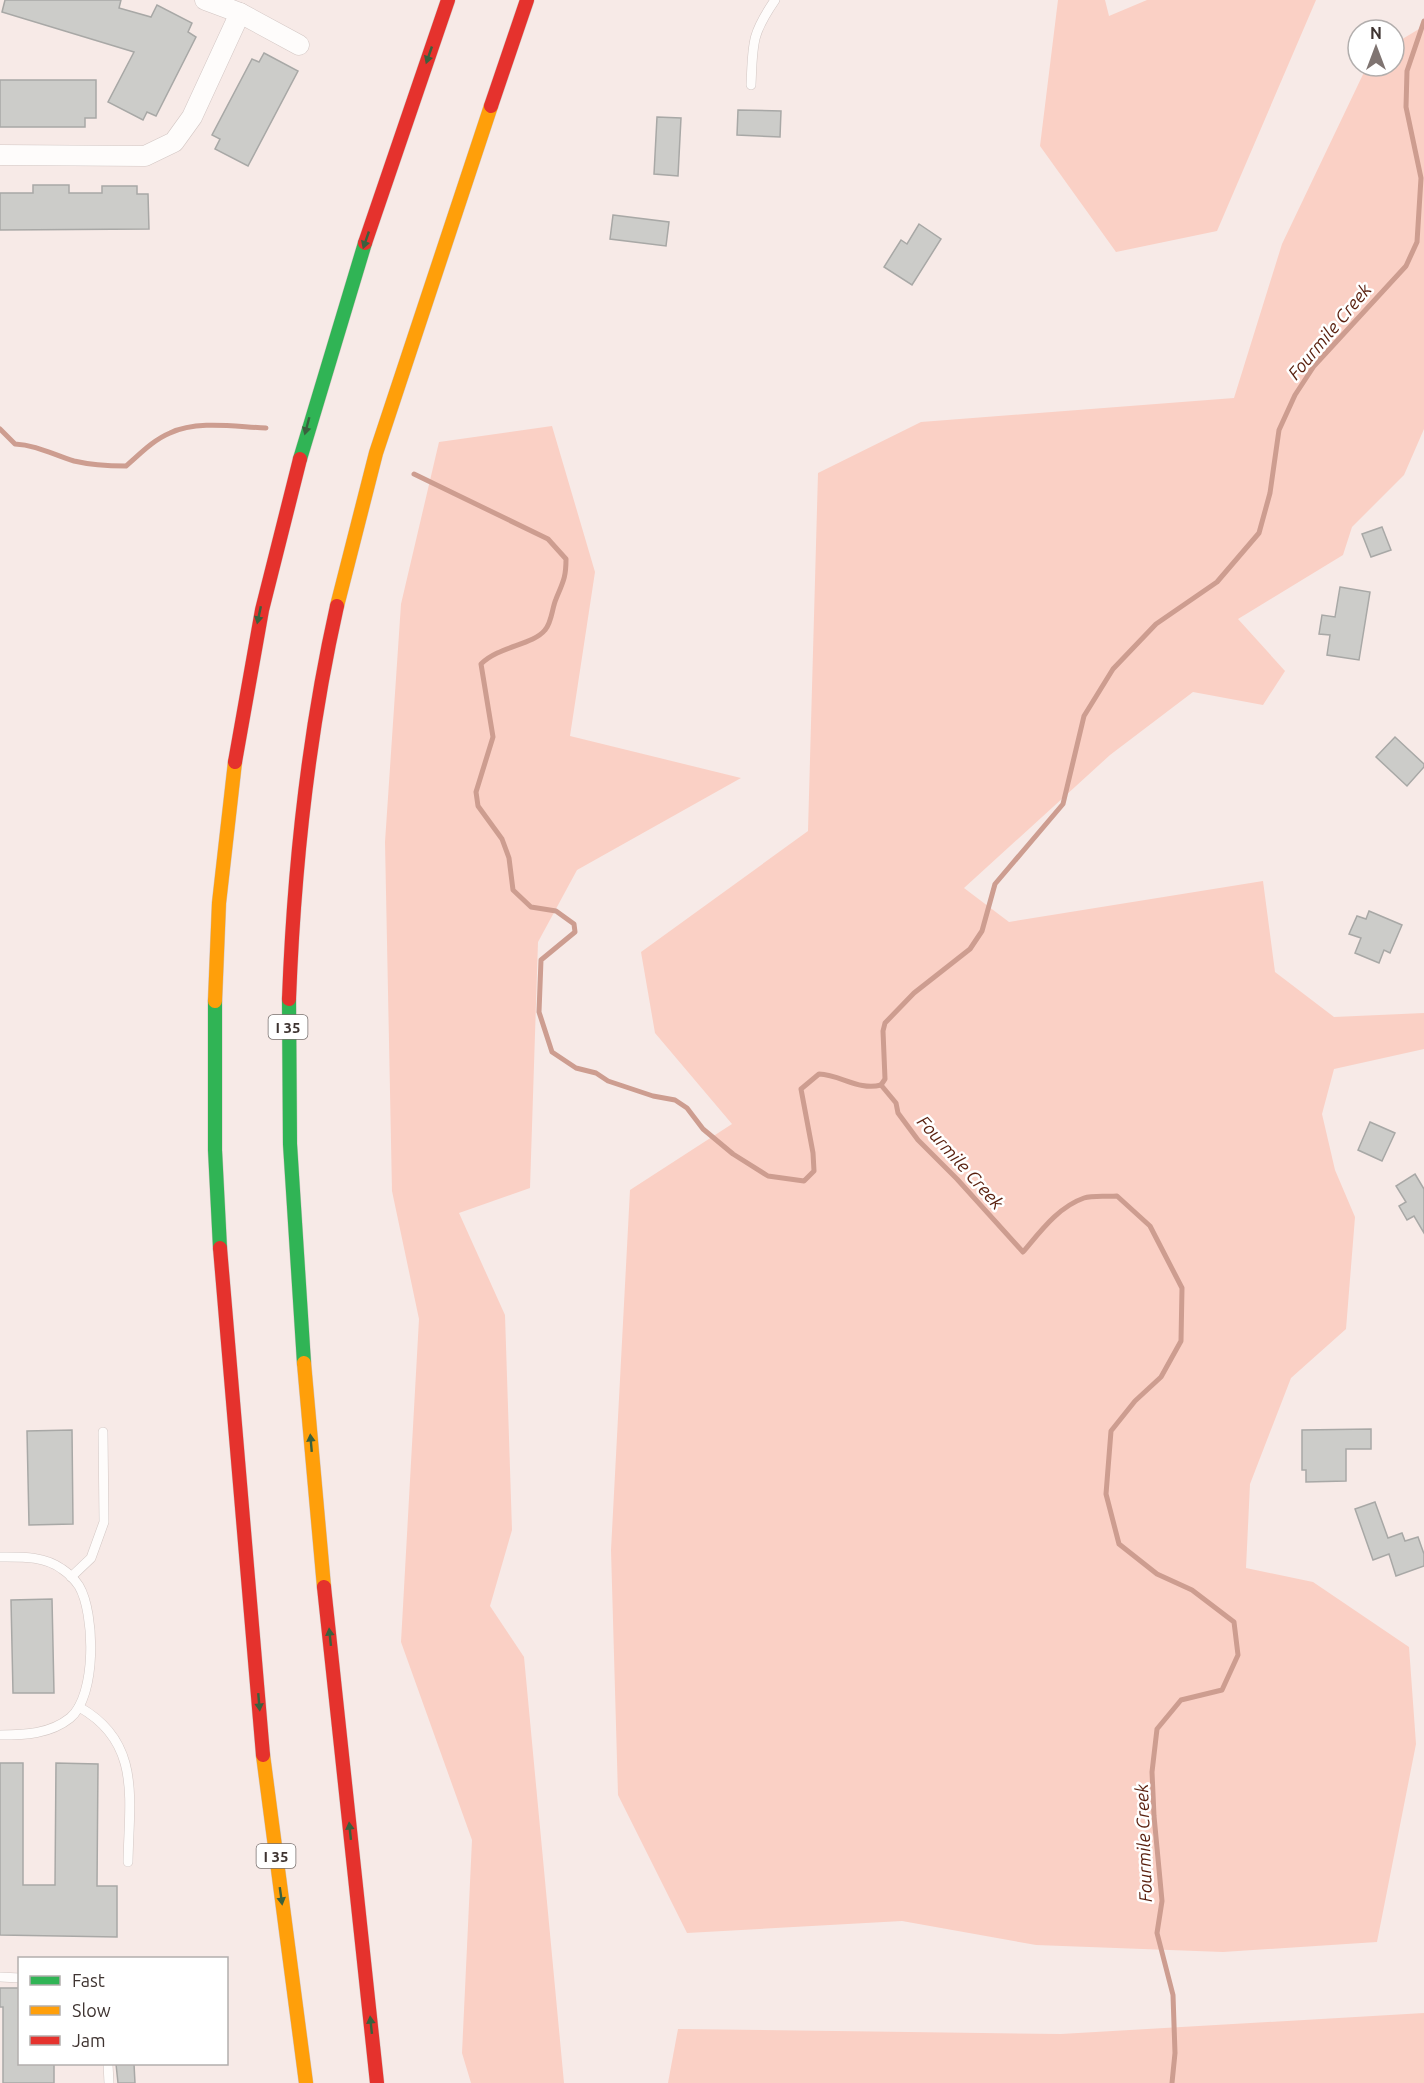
<svg xmlns="http://www.w3.org/2000/svg" width="1424" height="2083" font-family="Ubuntu,sans-serif">
<style>
.green{fill:#fad0c5}
.lines{fill:none;stroke-linecap:round;stroke-linejoin:round}
.stream{stroke:#cd9d90;stroke-width:5}
.building{fill:#ccccc9;stroke:#a8a8a6;stroke-width:1.5}
.lane-casing{stroke:#d2c6c3;stroke-width:10}
.street-casing{stroke:#d2c6c3;stroke-width:21}
.fast-casing{stroke:#d2c6c3;stroke-width:15}
.slow-casing{stroke:#d2c6c3;stroke-width:15}
.jam-casing{stroke:#d2c6c3;stroke-width:15}
.lane{stroke:#fefcfb;stroke-width:9}
.street{stroke:#fefcfb;stroke-width:20}
.fast{stroke:#30b455;stroke-width:14}
.slow{stroke:#ff9f0a;stroke-width:14}
.jam{stroke:#e5322d;stroke-width:14}
.oneway{fill:#3a613e}
.labels{text-anchor:middle;dominant-baseline:central;stroke-width:5;stroke-linejoin:round;paint-order:stroke}
.shield{fill:#fff;stroke:#79716f;stroke-width:1.5}
.shield-label{font-size:15px;font-weight:bold;fill:#3f3431}
.water-label{font-size:18px;font-style:italic;fill:#581e0c;stroke:#fff}
</style>
<rect width="100%" height="100%" fill="#f7eae7"/>
<g class="green">
<path d="M 1058,0 L 1105,0 L 1109,16 L 1147,0 L 1316,0 L 1217,231 L 1116,252 L 1040,146 Z"/>
<path d="M 1424,26 L 1424,429 L 1404,475 L 1352,527 L 1343,555 L 1238,619 L 1285,671 L 1263,705 L 1193,692 L 1110,755 L 964,888 L 1009,922 L 1263,881 L 1275,972 L 1334,1017 L 1424,1013 L 1424,1049 L 1334,1069 L 1322,1114 L 1335,1170 L 1355,1217 L 1346,1329 L 1291,1378 L 1250,1484 L 1246,1568 L 1313,1582 L 1409,1647 L 1416,1744 L 1377,1942 L 1223,1952 L 1036,1945 L 902,1921 L 687,1933 L 618,1795 L 611,1550 L 630,1190 L 732,1124 L 655,1033 L 641,952 L 808,831 L 818,473 L 921,422 L 1234,398 L 1282,244 L 1367,66 L 1394,66 L 1394,44 Z"/>
<path d="M 552,426 L 595,572 L 570,736 L 741,778 L 577,870 L 538,942 L 530,1188 L 459,1213 L 505,1315 L 512,1530 L 490,1606 L 524,1657 L 564,2083 L 471,2083 L 462,2053 L 472,1840 L 401,1642 L 419,1319 L 392,1191 L 385,842 L 401,604 L 439,442 Z"/>
<path d="M 1424,2013 L 1424,2083 L 668,2083 L 678,2029 L 1061,2034 Z"/>
</g>
<g class="lines">
<g class="stream">
<path d="M 0,429 L 15,444 C 36,445 54,455 74,461 C 91,465 108,466 126,466 C 139,455 153,440 170,433 C 198,420 236,427 266,428"/>
<path d="M 414,474 L 548,539 L 566,559 C 566,578 563,582 556,599 C 552,608 552,622 545,630 C 533,645 499,646 481,664 L 493,737 L 476,792 L 478,806 L 502,839 L 509,858 L 513,890 L 531,907 L 556,911 L 574,924 L 575,932 L 541,960 L 539,1012 L 552,1052 L 576,1068 L 596,1073 L 608,1081 L 653,1096 L 675,1100 L 687,1108 L 703,1129 L 733,1154 L 768,1176 L 804,1181 L 814,1171 L 813,1153 L 801,1089 L 819,1074 C 841,1075 859,1091 881,1085"/>
<path d="M 881,1085 L 896,1103 L 898,1113 L 918,1140 L 957,1179 L 1023,1252 C 1040,1232 1058,1207 1084,1198 C 1093,1195 1107,1197 1117,1196 L 1150,1226 L 1182,1288 L 1181,1341 L 1161,1377 L 1135,1401 L 1111,1431 L 1106,1494 L 1119,1544 L 1157,1574 L 1192,1590 L 1234,1622 L 1238,1655 L 1222,1690 L 1181,1700 L 1157,1729 L 1152,1772 L 1154,1816 L 1162,1901 L 1157,1933 L 1173,1995 L 1175,2053 L 1172,2083"/>
<path d="M 881,1085 L 885,1079 L 883,1031 L 885,1023 L 914,993 L 970,949 L 982,931 L 995,884 L 1063,804 L 1084,716 L 1113,669 L 1156,624 L 1217,582 L 1259,533 L 1270,493 L 1279,430 L 1295,395 L 1314,366 L 1406,266 L 1417,242 L 1421,178 L 1406,107 L 1407,71 L 1424,21"/>
</g>
</g>
<g class="building">
<path d="M 5,0 L 121,0 L 119,8 L 151,17 L 157,5 L 192,23 L 188,32 L 196,37 L 156,116 L 147,112 L 143,120 L 108,102 L 134,52 L 2,12 Z"/>
<path d="M 264,53 L 298,71 L 248,166 L 215,149 L 220,139 L 212,135 L 252,59 L 259,62 Z"/>
<path d="M 0,80 L 96,80 L 96,118 L 85,118 L 85,127 L 0,127 Z"/>
<path d="M 738,110 L 781,111 L 780,137 L 737,135 Z"/>
<path d="M 657,117 L 681,118 L 678,176 L 654,174 Z"/>
<path d="M 33,185 L 69,185 L 69,193 L 102,193 L 102,186 L 137,186 L 137,194 L 148,194 L 149,229 L 0,230 L 0,193 L 33,193 Z"/>
<path d="M 613,215 L 669,222 L 666,246 L 610,239 Z"/>
<path d="M 919,224 L 941,239 L 912,285 L 884,267 L 901,240 L 907,244 Z"/>
<path d="M 1382,527 L 1391,550 L 1371,557 L 1362,534 Z"/>
<path d="M 1340,587 L 1370,592 L 1359,660 L 1327,655 L 1330,635 L 1319,634 L 1322,615 L 1335,617 Z"/>
<path d="M 1395,737 L 1424,764 L 1424,767 L 1407,786 L 1376,757 Z"/>
<path d="M 1369,911 L 1402,925 L 1390,953 L 1384,950 L 1379,963 L 1355,953 L 1361,938 L 1349,934 L 1357,916 L 1366,919 Z"/>
<path d="M 1370,1122 L 1395,1133 L 1382,1161 L 1358,1150 Z"/>
<path d="M 1415,1174 L 1424,1189 L 1424,1233 L 1414,1216 L 1407,1220 L 1399,1206 L 1406,1202 L 1396,1186 Z"/>
<path d="M 1371,1429 L 1371,1449 L 1346,1449 L 1346,1481 L 1306,1482 L 1306,1470 L 1302,1470 L 1302,1430 Z"/>
<path d="M 72,1430 L 73,1524 L 29,1525 L 27,1431 Z"/>
<path d="M 1375,1502 L 1388,1538 L 1402,1533 L 1405,1541 L 1418,1537 L 1424,1554 L 1424,1566 L 1396,1576 L 1389,1554 L 1373,1560 L 1355,1509 Z"/>
<path d="M 52,1599 L 54,1693 L 13,1693 L 11,1600 Z"/>
<path d="M 0,1763 L 23,1763 L 23,1885 L 55,1885 L 56,1763 L 98,1764 L 97,1886 L 117,1886 L 117,1937 L 0,1935 Z"/>
<path d="M 0,1988 L 20,1988 L 20,2064 L 54,2064 L 54,2083 L 3,2083 L 3,2007 L 0,2007 Z"/>
<path d="M 116,2064 L 134,2064 L 135,2083 L 118,2083 Z"/>
</g>
<g class="lines">
<defs>
<g id="lane">
<path d="M 751,85 C 753,43 751,35 775,0"/>
<path d="M 0,1557 C 22,1557 44,1556 62,1569 C 68,1573 75,1580 79,1586 C 95,1613 97,1696 70,1718 C 50,1734 25,1735 0,1735"/>
<path d="M 71,1577 L 91,1558 L 104,1522 L 103,1432"/>
<path d="M 79,1707 C 142,1742 129,1800 128,1862"/>
<path d="M 0,1977 L 20,1978"/>
<path d="M 108,2064 L 109,2083"/>
</g>
<g id="street">
<path d="M 205,0 L 240,13 L 299,45"/>
<path d="M 0,155 L 145,156 L 174,142 L 192,117 L 240,13"/>
</g>
<g id="fast">
<path d="M 300,459 L 365,243"/>
<path d="M 289,999 L 290,1144 L 304,1363"/>
<path d="M 215,1001 L 215,1150 L 220,1248"/>
</g>
<g id="slow">
<path d="M 337,606 L 376,453 L 491,106"/>
<path d="M 215,1001 L 219,903 L 235,762"/>
<path d="M 304,1363 L 324,1587"/>
<path d="M 263,1755 L 306,2083"/>
</g>
<g id="jam">
<path d="M 491,106 L 527,0"/>
<path d="M 365,243 L 448,0"/>
<path d="M 235,762 L 262,610 L 300,459"/>
<path d="M 289,999 C 294,867 308,735 337,606"/>
<path d="M 220,1248 L 263,1755"/>
<path d="M 324,1587 L 377,2083"/>
</g>
</defs>
<use href="#lane" class="lane-casing"/>
<use href="#street" class="street-casing"/>
<use href="#fast" class="fast-casing"/>
<use href="#slow" class="slow-casing"/>
<use href="#jam" class="jam-casing"/>
<use href="#lane" class="lane"/>
<use href="#street" class="street"/>
<use href="#fast" class="fast"/>
<use href="#slow" class="slow"/>
<use href="#jam" class="jam"/>
</g>
<defs><path id="oneway-solid" d="M-6-.8H1V-3.2L6.5 0L1 3.2V.8H-6Z" transform="scale(1.5)"/></defs>
<g class="oneway">
<use href="#oneway-solid" transform="translate(429 55) rotate(109)"/>
<use href="#oneway-solid" transform="translate(366 240) rotate(109)"/>
<use href="#oneway-solid" transform="translate(307 426) rotate(105)"/>
<use href="#oneway-solid" transform="translate(259 615) rotate(102)"/>
<use href="#oneway-solid" transform="translate(311 1443) rotate(-95)"/>
<use href="#oneway-solid" transform="translate(330 1637) rotate(-96)"/>
<use href="#oneway-solid" transform="translate(259 1702) rotate(85)"/>
<use href="#oneway-solid" transform="translate(350 1831) rotate(-96)"/>
<use href="#oneway-solid" transform="translate(281 1896) rotate(82)"/>
<use href="#oneway-solid" transform="translate(371 2025) rotate(-96)"/>
</g>
<g class="labels">
<g class="shield">
<rect x="268.5" y="1015" width="39" height="24" rx="4.5"/>
<rect x="256.5" y="1844" width="39" height="24" rx="4.5"/>
</g>
<g class="shield-label">
<text x="288" y="1027">I 35</text>
<text x="276" y="1856">I 35</text>
</g>
<g class="water-label">
<text transform="translate(1329 331) rotate(-50)">Fourmile Creek</text>
<text transform="translate(961 1162) rotate(48)">Fourmile Creek</text>
<text transform="translate(1143 1843) rotate(-92)">Fourmile Creek</text>
</g>
</g>
<rect x="18" y="1957" width="210" height="108" fill="#ffffff" stroke="#b2aead" stroke-width="1.5"/>
<rect x="30" y="1976" width="30" height="9" fill="#30b455" stroke="#b2aead" stroke-width="1.5"/>
<text x="72" y="1987" font-size="18" fill="#3f3431">Fast</text>
<rect x="30" y="2006" width="30" height="9" fill="#ff9f0a" stroke="#b2aead" stroke-width="1.5"/>
<text x="72" y="2017" font-size="18" fill="#3f3431">Slow</text>
<rect x="30" y="2036" width="30" height="9" fill="#e5322d" stroke="#b2aead" stroke-width="1.5"/>
<text x="72" y="2047" font-size="18" fill="#3f3431">Jam</text>
<g transform="translate(1376 48)"><circle r="28" fill="#ffffff" stroke="#b2aead" stroke-width="1.5"/>
<path d="M0-4.5L10 22L0 15L-10 22Z" fill="#7f7471"/>
<text y="-9" font-size="16" font-weight="bold" text-anchor="middle" fill="#3f3431">N</text>
</g>
</svg>
